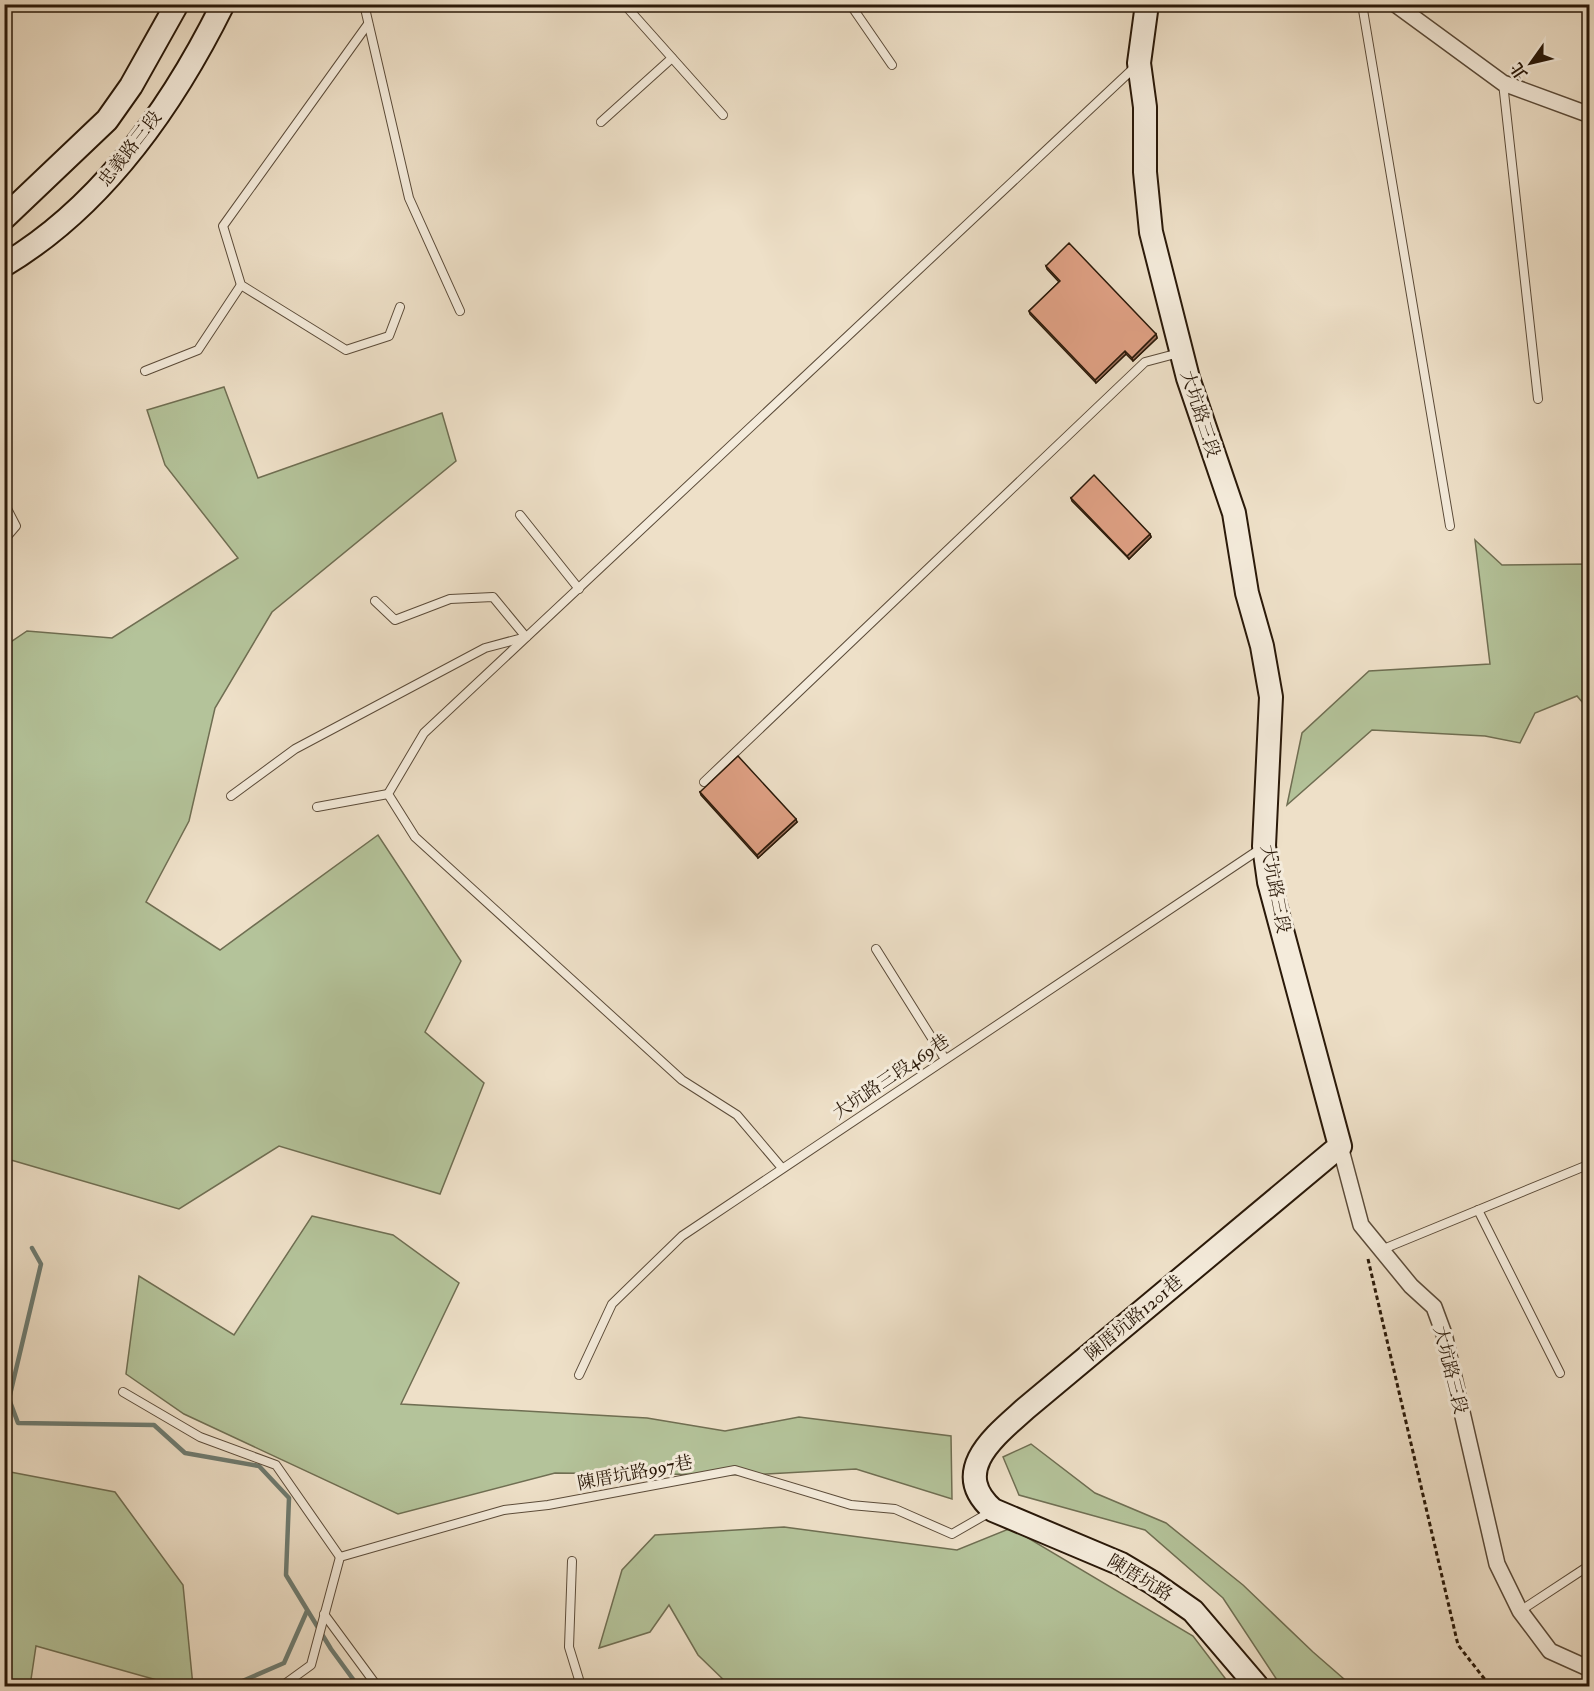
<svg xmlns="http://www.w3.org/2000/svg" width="1594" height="1691" font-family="'IM FELL Double Pica','Noto Serif TC',serif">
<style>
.green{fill:#b4c39a;stroke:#6f6e52;stroke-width:1.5}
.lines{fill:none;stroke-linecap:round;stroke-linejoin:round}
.stream{stroke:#6d7b71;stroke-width:4.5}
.lane-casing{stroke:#5b4b39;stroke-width:10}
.street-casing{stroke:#5b4b39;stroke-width:18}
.secondary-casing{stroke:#2a1909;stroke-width:26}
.path{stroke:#2a1909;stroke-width:3;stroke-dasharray:4.5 3;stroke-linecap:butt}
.lane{stroke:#f4ebdb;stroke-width:8}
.street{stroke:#f4ebdb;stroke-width:15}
.secondary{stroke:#f4ebdb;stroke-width:22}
.wall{fill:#c18a72;stroke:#2a1909;stroke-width:1.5}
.shaded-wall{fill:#9d715d;stroke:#2a1909;stroke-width:1.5}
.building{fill:#e0a185;stroke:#2a1909;stroke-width:1.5}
.labels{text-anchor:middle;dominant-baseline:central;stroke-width:6;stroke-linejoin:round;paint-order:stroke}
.street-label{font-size:18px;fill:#2a1909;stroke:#f4ebdb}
</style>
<rect width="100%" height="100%" fill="#eee0c8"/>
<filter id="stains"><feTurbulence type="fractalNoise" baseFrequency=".00333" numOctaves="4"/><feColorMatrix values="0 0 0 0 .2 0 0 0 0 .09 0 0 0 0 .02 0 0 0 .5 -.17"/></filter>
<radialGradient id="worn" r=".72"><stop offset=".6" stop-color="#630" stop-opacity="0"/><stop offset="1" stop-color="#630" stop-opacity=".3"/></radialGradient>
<g class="green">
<path d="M 224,387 L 258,478 L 442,413 L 456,461 L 272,612 L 215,708 L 189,821 L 146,902 L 220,950 L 378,835 L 461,961 L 425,1032 L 484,1083 L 440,1194 L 279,1146 L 179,1209 L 11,1160 L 5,1236 L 5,646 L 27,631 L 112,638 L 238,558 L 165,465 L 147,410 Z"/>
<path d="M 1475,540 L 1502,565 L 1589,564 L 1589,710 L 1577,696 L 1535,713 L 1520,743 L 1485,736 L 1372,730 L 1287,805 L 1302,733 L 1369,671 L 1490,664 Z"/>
<path d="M 312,1216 L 393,1235 L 459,1283 L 401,1404 L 647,1418 L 725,1431 L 799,1417 L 951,1436 L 952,1499 L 856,1469 L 751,1475 L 555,1473 L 398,1514 L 184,1414 L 126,1374 L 139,1276 L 234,1335 Z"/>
<path d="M 1031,1444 L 1095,1493 L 1166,1523 L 1243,1585 L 1313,1652 L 1352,1686 L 1281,1686 L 1223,1598 L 1145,1530 L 1019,1495 L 1003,1457 Z"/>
<path d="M 5,1471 L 115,1492 L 183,1585 L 193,1686 L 178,1686 L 36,1646 L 30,1686 L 5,1686 Z"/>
<path d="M 784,1527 L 957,1550 L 1011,1528 L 1193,1636 L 1231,1686 L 730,1686 L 698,1655 L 669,1605 L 650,1632 L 599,1648 L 622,1570 L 655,1535 Z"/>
</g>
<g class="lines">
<g class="stream">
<path d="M 32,1248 L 41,1264 L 9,1399 L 18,1423 L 154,1425 L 185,1453 L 259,1466 L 289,1498 L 286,1575 L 331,1649 L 358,1686"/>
<path d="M 47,1686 L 74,1682 L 110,1686"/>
<path d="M 231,1686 L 284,1663 L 307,1611"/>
</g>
<defs>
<g id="lane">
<path d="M 364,4 L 409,198 L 460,311"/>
<path d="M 624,4 L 723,115"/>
<path d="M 850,4 L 892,65"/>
<path d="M 1362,4 L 1450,526"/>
<path d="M 368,24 L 223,226 L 241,285 L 346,350 L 389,336 L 400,307"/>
<path d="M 1503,83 L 1538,399"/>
<path d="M 601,122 L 672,58"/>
<path d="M 145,371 L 198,350 L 241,285"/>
<path d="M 4,503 L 16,526 L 4,540"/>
<path d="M 520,515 L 579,589"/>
<path d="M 704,782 L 1145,362 L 1179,353"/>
<path d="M 231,796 L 295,749 L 485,648 L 526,637 L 493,597 L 450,599 L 395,620 L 375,601"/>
<path d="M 317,807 L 388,794"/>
<path d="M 876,949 L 945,1059"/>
<path d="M 782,1168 L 737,1115 L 682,1080 L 415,837 L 388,794 L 424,733 L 1136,66"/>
<path d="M 1478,1210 L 1560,1373"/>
<path d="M 1381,1250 L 1590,1164"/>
<path d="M 579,1375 L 612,1304 L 682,1236 L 1260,849"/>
<path d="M 123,1392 L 200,1437 L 276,1465 L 340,1557"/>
<path d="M 572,1561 L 569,1647 L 581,1686"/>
<path d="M 1520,1611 L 1590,1565"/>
<path d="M 324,1614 L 377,1686"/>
<path d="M 282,1686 L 311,1665 L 340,1557 L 504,1510 L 548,1505 L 735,1470 L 851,1505 L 895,1509 L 952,1534 L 992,1511"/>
</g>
<g id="street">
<path d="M 1395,4 L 1503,83 L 1590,115"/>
<path d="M 1340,1146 L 1361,1225 L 1411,1286 L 1434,1307 L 1444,1334 L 1497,1564 L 1520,1611 L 1550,1651 L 1590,1669"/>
</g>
<g id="secondary">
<path d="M 1147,4 L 1139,63 L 1145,107 L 1145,172 L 1151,232 L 1188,378 L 1234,513 L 1247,593 L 1262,646 L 1271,697 L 1264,846 L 1269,882 L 1340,1146 L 1025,1409 C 995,1436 949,1471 993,1510 L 1121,1564 L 1153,1583 L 1193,1611 L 1257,1686"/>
<path d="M 4,218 L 107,120 L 131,86 L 177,4"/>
<path d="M 4,265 C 103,206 173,105 223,4"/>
</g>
</defs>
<use href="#lane" class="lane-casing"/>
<use href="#street" class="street-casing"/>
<use href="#secondary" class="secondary-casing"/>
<path class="path" d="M 1368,1259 L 1458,1645 L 1490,1686"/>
<use href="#lane" class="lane"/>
<use href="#street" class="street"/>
<use href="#secondary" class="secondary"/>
</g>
<g class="wall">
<path d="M 1046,266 L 1156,334 L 1157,338 L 1133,361 L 1126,354 L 1096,383 L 1030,314 L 1029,311 L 1059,282 L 1047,269 Z"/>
<path d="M 1071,498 L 1150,534 L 1151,537 L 1129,559 L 1072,501 Z"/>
<path d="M 700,792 L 797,822 L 758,858 L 701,795 Z"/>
</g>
<g class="shaded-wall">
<path d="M 1156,334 L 1157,338 L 1133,361 L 1132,358 Z"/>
<path d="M 1125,351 L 1126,354 L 1096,383 L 1095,380 Z"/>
<path d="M 1150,534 L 1151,537 L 1129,559 L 1127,556 Z"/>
<path d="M 796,819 L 797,822 L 758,858 L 757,855 Z"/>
</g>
<g class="building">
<path d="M 1069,243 L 1156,334 L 1132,358 L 1125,351 L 1095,380 L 1029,311 L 1060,281 L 1046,266 Z"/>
<path d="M 1094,475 L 1150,534 L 1127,556 L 1071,498 Z"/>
<path d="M 738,756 L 796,819 L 757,855 L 700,792 Z"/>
</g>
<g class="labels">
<g class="street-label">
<text transform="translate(130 149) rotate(-52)">忠義路三段</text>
<text transform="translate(1200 414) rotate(72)">大坑路三段</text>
<text transform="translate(1275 889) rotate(79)">大坑路三段</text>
<text transform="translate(891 1077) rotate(-34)">大坑路三段469巷</text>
<text transform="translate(1134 1318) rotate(-40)">陳厝坑路1201巷</text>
<text transform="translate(1450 1370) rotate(76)">大坑路三段</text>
<text transform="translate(635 1473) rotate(-11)">陳厝坑路997巷</text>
<text transform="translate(1140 1578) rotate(31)">陳厝坑路</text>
</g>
</g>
<rect width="1594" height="1691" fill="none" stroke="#eee0c8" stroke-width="24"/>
<rect x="6" y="6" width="1582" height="1679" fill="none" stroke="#2a1909" stroke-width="3"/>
<rect x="12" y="12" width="1570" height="1667" fill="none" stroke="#2a1909" stroke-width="1.5"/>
<g transform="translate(1531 63) rotate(236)" stroke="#f4ebdb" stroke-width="4.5" paint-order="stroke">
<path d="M0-4.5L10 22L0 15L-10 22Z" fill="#2a1909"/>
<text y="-9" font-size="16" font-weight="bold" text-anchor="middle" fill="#2a1909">北</text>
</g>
<rect width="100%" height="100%" filter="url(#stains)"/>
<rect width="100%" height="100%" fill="url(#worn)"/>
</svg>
